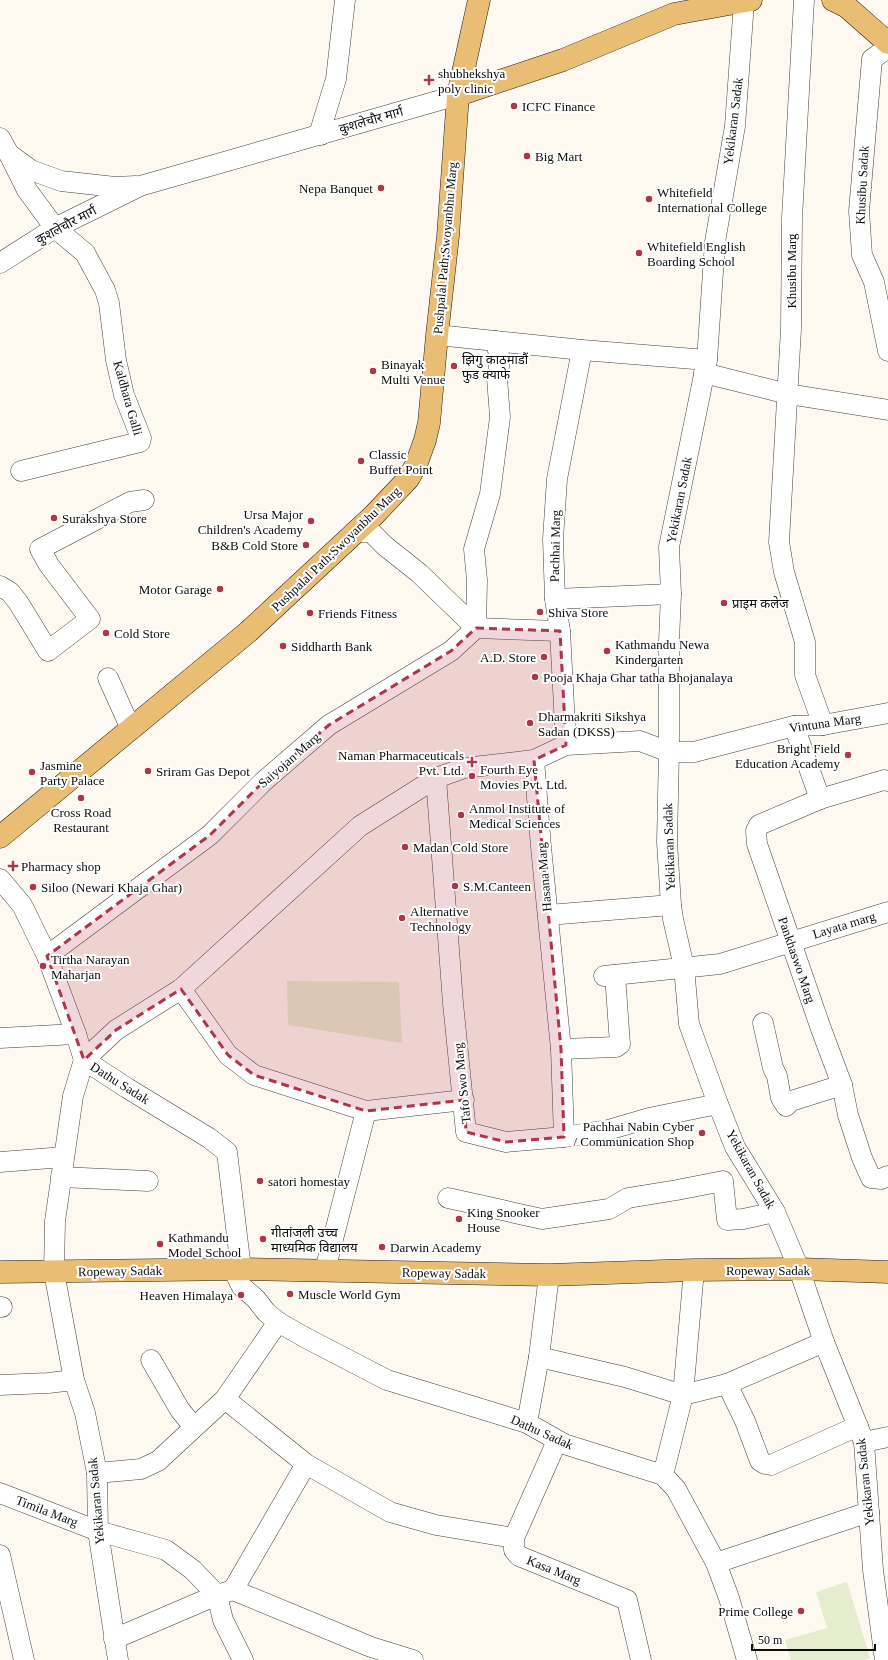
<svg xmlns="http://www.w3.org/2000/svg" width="888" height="1660" font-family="'Times New Roman','Noto Sans Devanagari',serif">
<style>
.pitch{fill:#e6ecce}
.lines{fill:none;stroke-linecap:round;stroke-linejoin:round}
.minor-casing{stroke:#404040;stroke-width:21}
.major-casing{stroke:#1e1e1e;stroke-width:23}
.minor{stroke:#fff;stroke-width:20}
.major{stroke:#e9be74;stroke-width:22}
.marked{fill:#ae354a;fill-opacity:0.2;stroke:#ae354a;stroke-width:3;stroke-dasharray:8 5;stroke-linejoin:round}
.poi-dot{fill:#ae354a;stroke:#fff;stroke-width:1.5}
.labels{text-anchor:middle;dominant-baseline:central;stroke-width:4;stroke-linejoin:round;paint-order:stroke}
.poi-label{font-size:13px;fill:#0d0d0d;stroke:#fff;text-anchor:start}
.street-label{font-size:13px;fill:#0d0d0d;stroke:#fff}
</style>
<rect width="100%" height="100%" fill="#fdf9f0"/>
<g class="pitch">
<path d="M 287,981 L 399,982 L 402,1043 L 288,1025 Z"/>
<path d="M 847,1582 L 870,1658 L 864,1660 L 791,1660 L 785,1640 L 827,1628 L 816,1592 Z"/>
</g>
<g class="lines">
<defs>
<g id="minor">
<path d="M 804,0 L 792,218 L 791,329 L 779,542 L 784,572 L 805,642 L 805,675 L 823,725"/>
<path d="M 744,2 L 735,126 L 715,242 L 707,360 L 669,547 L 671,594 L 669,641 L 669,752 L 667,842 L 671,905 L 673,919 L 684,967 L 689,1024 L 718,1104 L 735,1147 L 775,1212 L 799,1269 L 824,1342 L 864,1442 L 873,1570 L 885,1660"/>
<path d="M 888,48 L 872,59 L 859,211 L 862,255 L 874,282 L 888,351"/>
<path d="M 321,135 L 321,128 L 336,79 L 345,0"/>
<path d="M 0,138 L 9,154 L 31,170 L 61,181 L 115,187 L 136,186"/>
<path d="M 9,154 L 27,190 L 55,228 L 85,253 L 105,290 L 109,303 L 116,360 L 124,395 L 141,438 L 140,442 L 21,471"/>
<path d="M 0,263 L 55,228 L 140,186 L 458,95"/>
<path d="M 437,335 L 582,350 L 707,360"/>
<path d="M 704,373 L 788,394 L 888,410"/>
<path d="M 354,532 L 371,532 L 385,546 L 419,573 L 476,628"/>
<path d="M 0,586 L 10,592 L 18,602 L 48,651 L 90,619 L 49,565 L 40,549 L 130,502 L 144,500"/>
<path d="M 555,599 L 671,594"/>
<path d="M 476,628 L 477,580 L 474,549 L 490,494 L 500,417 L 497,378 L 500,360 L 496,341"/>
<path d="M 108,678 L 131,729"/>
<path d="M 794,726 L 820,799"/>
<path d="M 566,745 L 560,631 L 555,599 L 553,539 L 557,479 L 582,350"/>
<path d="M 534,760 L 541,847 L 561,1049 L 564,1137"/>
<path d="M 436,778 L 453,1003 L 466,1132 L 506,1142 L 564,1137 L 608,1130 L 649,1118 L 718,1104"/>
<path d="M 888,781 L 884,780 L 820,799 L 759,825 L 756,831 L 757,844 L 820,1026 L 842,1085 L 848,1115 L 862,1158 L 871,1178 L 881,1179 L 888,1176"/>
<path d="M 0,879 L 22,905 L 47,956 L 76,1034 L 84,1060 L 127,1088 L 209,1138 L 227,1152 L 241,1269"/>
<path d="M 548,915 L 671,905"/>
<path d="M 47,956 L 210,835 L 264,781 L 329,725 L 451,651 L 476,628 L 560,631"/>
<path d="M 604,976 L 720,964 L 888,912"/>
<path d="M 181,989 L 228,1055 L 254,1075 L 366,1111 L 464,1100"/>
<path d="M 763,1023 L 773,1068 L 777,1076 L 781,1098 L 786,1106 L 791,1101 L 842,1085"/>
<path d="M 0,1038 L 76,1034"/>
<path d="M 561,1049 L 616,1047 L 620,1044 L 615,975"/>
<path d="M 0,1162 L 64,1157"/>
<path d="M 61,1177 L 148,1181"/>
<path d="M 448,1198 L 542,1219 L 609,1209 L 628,1198 L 677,1190 L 723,1181 L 727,1220 L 743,1219 L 775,1212"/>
<path d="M 233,1269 L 242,1287 L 256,1299 L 266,1312 L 278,1322 L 306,1338 L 387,1380 L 527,1423 L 564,1444 L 663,1475 L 676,1489 L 716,1563 L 729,1598 L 747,1660"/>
<path d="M 325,1270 L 366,1111"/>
<path d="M 0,1307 L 2,1307"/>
<path d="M 539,1357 L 625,1377 L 683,1395 L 727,1384 L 745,1421 L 760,1461 L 765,1464 L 771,1465 L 858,1426"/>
<path d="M 151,1360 L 180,1410 L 194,1427"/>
<path d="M 727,1384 L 824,1342"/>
<path d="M 0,1385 L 48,1383 L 74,1380"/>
<path d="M 225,1399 L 306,1464 L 390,1512 L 436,1525 L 514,1538"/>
<path d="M 527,1423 L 539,1357 L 549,1275"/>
<path d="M 557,1441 L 514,1538 L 514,1550 L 519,1556 L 627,1600 L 641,1660"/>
<path d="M 864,1442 L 888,1437"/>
<path d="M 97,1473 L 141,1469 L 158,1461 L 225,1399 L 278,1322"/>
<path d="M 663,1475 L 683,1395 L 694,1270"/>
<path d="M 0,1493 L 98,1531 L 166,1550 L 193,1570 L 217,1595 L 233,1590 L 371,1647 L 413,1660"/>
<path d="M 0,1555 L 24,1660"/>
<path d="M 716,1563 L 869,1512"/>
<path d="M 233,1590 L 306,1464"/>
<path d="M 114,1639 L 217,1595 L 223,1620 L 243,1660"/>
<path d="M 118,1660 L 98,1531 L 97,1473 L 85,1413 L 74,1380 L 54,1272 L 55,1221 L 73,1096 L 84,1060 L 116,1030 L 181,989 L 360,826 L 436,778 L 464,768 L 534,760 L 566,745 L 640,741 L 669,752 L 694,752 L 794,726 L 823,725 L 888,713"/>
</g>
<g id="major">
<path d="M 833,0 L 847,7 L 888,43"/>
<path d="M 458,95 L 563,60 L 674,14 L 751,0"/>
<path d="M 0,837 L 248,632 L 374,515 L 408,479 L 416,465 L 425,440 L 429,423 L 437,335 L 448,236 L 458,95 L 479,0"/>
<path d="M 0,1272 L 241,1269 L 549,1275 L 694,1270 L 799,1269 L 888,1272"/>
</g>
</defs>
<use href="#minor" class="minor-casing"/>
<use href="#major" class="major-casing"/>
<use href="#minor" class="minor"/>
<use href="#major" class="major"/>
</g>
<path class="marked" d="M 476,628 L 560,631 L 566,745 L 534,760 L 561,1049 L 564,1137 L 506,1142 L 466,1132 L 464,1100 L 366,1111 L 254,1075 L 228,1055 L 181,989 L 116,1030 L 84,1060 L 47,956 L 210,835 L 264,781 L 329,725 L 451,651 Z"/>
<g class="poi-dot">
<path d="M427 74h4v4h4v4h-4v4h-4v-4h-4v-4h4z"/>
<circle cx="514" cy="106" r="4"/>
<circle cx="527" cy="156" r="4"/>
<circle cx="381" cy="188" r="4"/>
<circle cx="649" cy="199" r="4"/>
<circle cx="639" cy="253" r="4"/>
<circle cx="454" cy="366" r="4"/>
<circle cx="373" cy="371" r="4"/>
<circle cx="361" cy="461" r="4"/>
<circle cx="54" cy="518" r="4"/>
<circle cx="311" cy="521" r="4"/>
<circle cx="306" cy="545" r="4"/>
<circle cx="220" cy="589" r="4"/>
<circle cx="724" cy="603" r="4"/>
<circle cx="540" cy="612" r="4"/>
<circle cx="310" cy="613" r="4"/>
<circle cx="106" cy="633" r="4"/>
<circle cx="283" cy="646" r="4"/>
<circle cx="607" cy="651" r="4"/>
<circle cx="544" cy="657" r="4"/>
<circle cx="535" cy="677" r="4"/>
<circle cx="530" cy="723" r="4"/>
<circle cx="848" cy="755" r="4"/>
<path d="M470 756h4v4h4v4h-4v4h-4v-4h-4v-4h4z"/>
<circle cx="148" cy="771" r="4"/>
<circle cx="32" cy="772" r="4"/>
<circle cx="472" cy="776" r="4"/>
<circle cx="81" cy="798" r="4"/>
<circle cx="461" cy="815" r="4"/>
<circle cx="405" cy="847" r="4"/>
<path d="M11 860h4v4h4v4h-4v4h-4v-4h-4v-4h4z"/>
<circle cx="455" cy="886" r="4"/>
<circle cx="33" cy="887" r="4"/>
<circle cx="402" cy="918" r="4"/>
<circle cx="43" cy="966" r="4"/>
<circle cx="702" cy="1133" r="4"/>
<circle cx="260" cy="1181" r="4"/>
<circle cx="459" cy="1219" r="4"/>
<circle cx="263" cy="1239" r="4"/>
<circle cx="160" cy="1244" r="4"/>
<circle cx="382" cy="1247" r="4"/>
<circle cx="290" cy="1294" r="4"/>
<circle cx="241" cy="1295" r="4"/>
<circle cx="801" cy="1611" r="4"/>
</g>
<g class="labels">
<g class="poi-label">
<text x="438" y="73">shubhekshya<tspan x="438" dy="15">poly clinic</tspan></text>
<text x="522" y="106">ICFC Finance</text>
<text x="535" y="156">Big Mart</text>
<text x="373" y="188" text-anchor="end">Nepa Banquet</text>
<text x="657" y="192">Whitefield<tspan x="657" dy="15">International College</tspan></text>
<text x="647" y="246">Whitefield English<tspan x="647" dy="15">Boarding School</tspan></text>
<text x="462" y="359">झिगु काठमाडौं<tspan x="462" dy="15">फुड क्याफे</tspan></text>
<text x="381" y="364">Binayak<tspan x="381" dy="15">Multi Venue</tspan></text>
<text x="369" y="454">Classic<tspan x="369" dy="15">Buffet Point</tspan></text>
<text x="303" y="514" text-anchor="end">Ursa Major<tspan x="303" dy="15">Children's Academy</tspan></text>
<text x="62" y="518">Surakshya Store</text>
<text x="298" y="545" text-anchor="end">B&amp;B Cold Store</text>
<text x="212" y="589" text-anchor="end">Motor Garage</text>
<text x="732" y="603">प्राइम कलेज</text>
<text x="548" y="612">Shiva Store</text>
<text x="318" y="613">Friends Fitness</text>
<text x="114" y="633">Cold Store</text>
<text x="615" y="644">Kathmandu Newa<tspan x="615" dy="15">Kindergarten</tspan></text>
<text x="291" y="646">Siddharth Bank</text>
<text x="536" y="657" text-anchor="end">A.D. Store</text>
<text x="543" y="677">Pooja Khaja Ghar tatha Bhojanalaya</text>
<text x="538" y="716">Dharmakriti Sikshya<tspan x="538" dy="15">Sadan (DKSS)</tspan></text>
<text x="840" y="748" text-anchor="end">Bright Field<tspan x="840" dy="15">Education Academy</tspan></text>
<text x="464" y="755" text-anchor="end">Naman Pharmaceuticals<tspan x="464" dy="15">Pvt. Ltd.</tspan></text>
<text x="40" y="765">Jasmine<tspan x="40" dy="15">Party Palace</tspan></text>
<text x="480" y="769">Fourth Eye<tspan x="480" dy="15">Movies Pvt. Ltd.</tspan></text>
<text x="156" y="771">Sriram Gas Depot</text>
<text x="469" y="808">Anmol Institute of<tspan x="469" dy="15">Medical Sciences</tspan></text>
<text x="81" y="812" text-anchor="middle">Cross Road<tspan x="81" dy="15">Restaurant</tspan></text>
<text x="413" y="847">Madan Cold Store</text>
<text x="21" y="866">Pharmacy shop</text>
<text x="463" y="886">S.M.Canteen</text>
<text x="41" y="887">Siloo (Newari Khaja Ghar)</text>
<text x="410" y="911">Alternative<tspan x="410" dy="15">Technology</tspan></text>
<text x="51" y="959">Tirtha Narayan<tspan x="51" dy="15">Maharjan</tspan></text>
<text x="694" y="1126" text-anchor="end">Pachhai Nabin Cyber<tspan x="694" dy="15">/ Communication Shop</tspan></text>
<text x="268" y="1181">satori homestay</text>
<text x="467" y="1212">King Snooker<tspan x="467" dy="15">House</tspan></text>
<text x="271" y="1232">गीतांजली उच्च<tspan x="271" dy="15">माध्यमिक विद्यालय</tspan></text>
<text x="168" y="1237">Kathmandu<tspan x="168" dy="15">Model School</tspan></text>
<text x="390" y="1247">Darwin Academy</text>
<text x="298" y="1294">Muscle World Gym</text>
<text x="233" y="1295" text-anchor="end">Heaven Himalaya</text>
<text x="793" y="1611" text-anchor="end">Prime College</text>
</g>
<g class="street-label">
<text transform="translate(371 120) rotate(-16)">कुशलेचौर मार्ग</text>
<text transform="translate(733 121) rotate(-83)">Yekikaran Sadak</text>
<text transform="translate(862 185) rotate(-87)">Khusibu Sadak</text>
<text transform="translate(66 225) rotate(-28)">कुशलेचौर मार्ग</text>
<text transform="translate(445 248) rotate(-85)">Pushpalal Path;Swoyanbhu Marg</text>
<text transform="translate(791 271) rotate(-90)">Khusibu Marg</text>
<text transform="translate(128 398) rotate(74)">Kaldhara Galli</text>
<text transform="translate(679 500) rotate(-79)">Yekikaran Sadak</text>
<text transform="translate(555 546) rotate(-89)">Pachhai Marg</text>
<text transform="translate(336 549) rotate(-44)">Pushpalal Path;Swoyanbhu Marg</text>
<text transform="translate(825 723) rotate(-8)">Vintuna Marg</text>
<text transform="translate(289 760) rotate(-41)">Saiyojan Marg</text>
<text transform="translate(669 847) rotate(-92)">Yekikaran Sadak</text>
<text transform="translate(544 877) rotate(-95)">Hasana Marg</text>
<text transform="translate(844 925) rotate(-17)">Layata marg</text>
<text transform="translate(797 960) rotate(71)">Pankhaswo Marg</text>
<text transform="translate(120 1083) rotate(32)">Dathu Sadak</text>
<text transform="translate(462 1083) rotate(-96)">Tafo Swo Marg</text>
<text transform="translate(751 1169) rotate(61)">Yekikaran Sadak</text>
<text x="768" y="1270">Ropeway Sadak</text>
<text transform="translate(120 1271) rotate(-1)">Ropeway Sadak</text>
<text transform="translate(444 1273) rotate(1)">Ropeway Sadak</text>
<text transform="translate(542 1432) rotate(24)">Dathu Sadak</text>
<text transform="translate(865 1482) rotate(-96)">Yekikaran Sadak</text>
<text transform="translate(96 1501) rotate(-95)">Yekikaran Sadak</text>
<text transform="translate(47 1511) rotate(21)">Timila Marg</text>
<text transform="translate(554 1570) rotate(22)">Kasa Marg</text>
</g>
</g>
<path d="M752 1644v6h123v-6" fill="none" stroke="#0d0d0d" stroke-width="2"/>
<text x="758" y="1644" font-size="12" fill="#0d0d0d" stroke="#ffffff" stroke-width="3" paint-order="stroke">50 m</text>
</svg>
